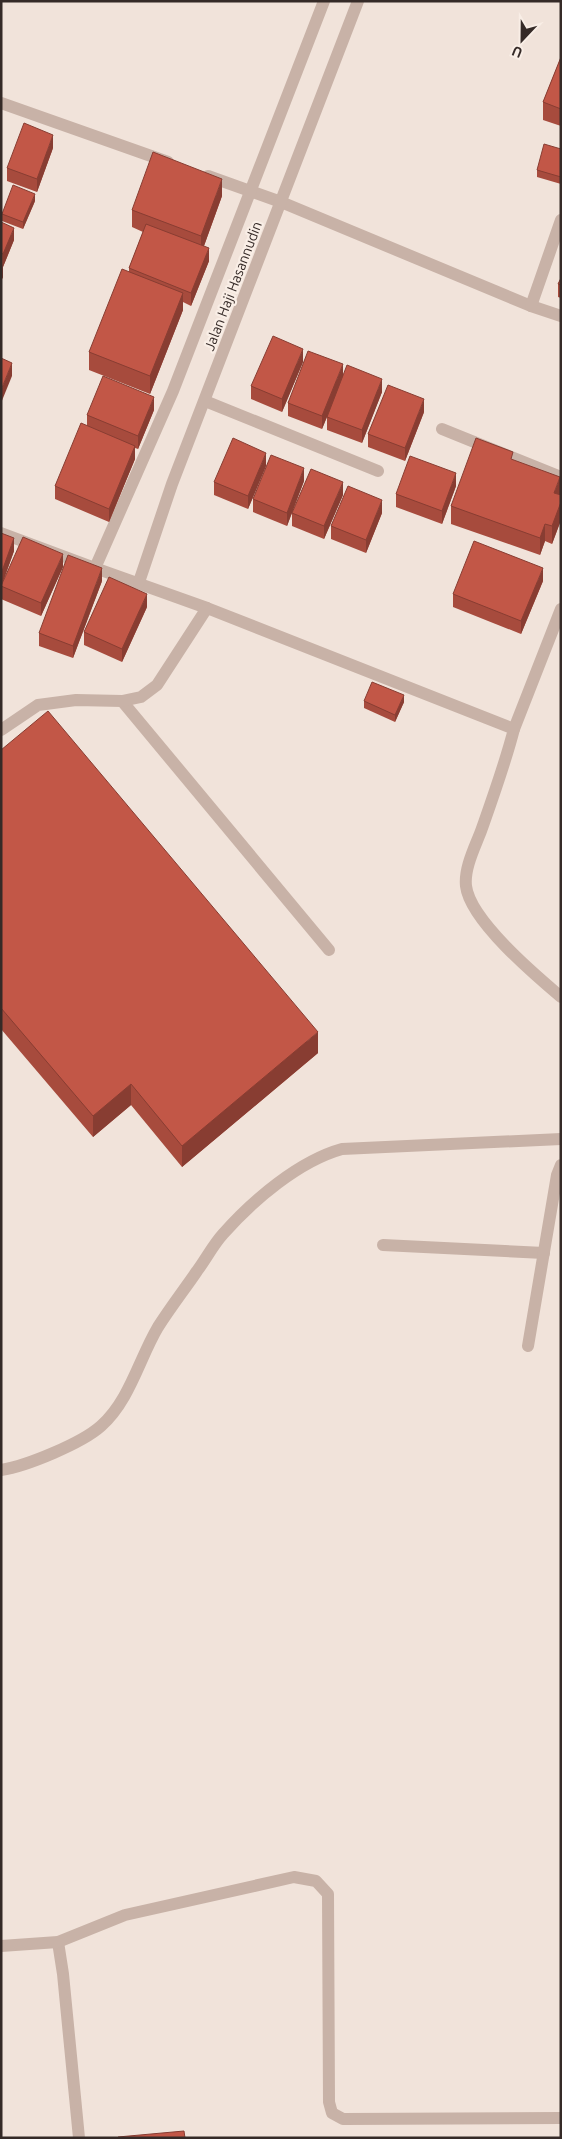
<svg xmlns="http://www.w3.org/2000/svg" width="562" height="2139" font-family="Ubuntu,sans-serif">
<style>
.lines{fill:none;stroke-linecap:round;stroke-linejoin:round}
.service{stroke:#c8b2a7;stroke-width:12}
.minor{stroke:#c8b2a7;stroke-width:12}
.wall{fill:#a74b3d}
.shaded-wall{fill:#883d32}
.building{fill:#c25747;stroke:#883d32}
.labels{text-anchor:middle;dominant-baseline:central;stroke-width:4.5;stroke-linejoin:round;paint-order:stroke}
.street-label{font-size:14px;fill:#352a27;stroke:#f9eee6}
</style>
<rect width="100%" height="100%" fill="#f1e3da"/>
<g class="lines">
<g class="service">
<path d="M 442,429 L 561,477"/>
<path d="M 122,701 L 329,950"/>
</g>
<g class="minor">
<path d="M 1,103 L 168,162"/>
<path d="M 208,176 L 281,202 L 531,306 L 561,316"/>
<path d="M 531,306 L 561,220"/>
<path d="M 205,401 L 378,471"/>
<path d="M 1,533 L 95,568 L 207,608 L 514,729 C 505,764 493,797 481,831 C 475,847 464,868 466,886 C 470,920 535,975 561,997"/>
<path d="M 95,568 L 173,391 L 324,1"/>
<path d="M 139,582 L 172,484 L 358,1"/>
<path d="M 514,729 L 561,609"/>
<path d="M 1,730 L 38,705 L 76,700 L 122,701 L 141,697 L 157,685 L 207,608"/>
<path d="M 383,1245 L 544,1253"/>
<path d="M 528,1346 L 557,1175 L 561,1165"/>
<path d="M 1,1470 C 27,1466 82,1443 101,1426 C 130,1400 139,1359 158,1327 C 170,1308 184,1290 197,1271 C 206,1259 213,1245 223,1234 C 253,1200 299,1161 342,1149 L 561,1139"/>
<path d="M 58,1942 L 63,1974 L 79,2138"/>
<path d="M 1,1946 L 58,1942 L 125,1915 L 294,1877 L 316,1881 L 328,1894 L 329,2102 L 332,2113 L 343,2119 L 561,2118"/>
</g>
</g>
<g class="wall">
<path d="M 561,57 L 561,126 L 543,120 L 543,102 Z"/>
<path d="M 53,148 L 37,192 L 7,181 L 7,168 Z"/>
<path d="M 561,149 L 561,184 L 537,177 L 537,170 Z"/>
<path d="M 222,196 L 204,246 L 209,261 L 191,306 L 183,302 L 183,310 L 150,394 L 89,370 L 89,352 L 129,272 L 129,268 L 143,232 L 132,227 L 132,210 Z"/>
<path d="M 35,201 L 23,229 L 2,221 L 2,214 Z"/>
<path d="M 1,222 L 14,240 L 3,267 L 3,277 L 1,281 Z"/>
<path d="M 561,278 L 561,298 L 558,297 L 558,284 Z"/>
<path d="M 303,362 L 282,412 L 251,399 L 251,386 Z"/>
<path d="M 343,377 L 382,392 L 362,443 L 327,430 L 327,417 L 322,429 L 288,416 L 288,403 Z"/>
<path d="M 154,410 L 138,449 L 135,448 L 135,459 L 109,522 L 55,499 L 55,486 L 87,426 L 87,415 Z"/>
<path d="M 424,412 L 405,461 L 368,447 L 368,434 Z"/>
<path d="M 513,460 L 561,495 L 561,520 L 552,544 L 545,541 L 540,555 L 451,524 L 451,506 Z"/>
<path d="M 266,466 L 248,509 L 214,495 L 214,482 Z"/>
<path d="M 304,481 L 287,526 L 253,512 L 253,499 Z"/>
<path d="M 456,486 L 442,524 L 396,507 L 396,494 Z"/>
<path d="M 343,495 L 324,539 L 292,526 L 292,513 Z"/>
<path d="M 382,513 L 366,553 L 331,539 L 331,526 Z"/>
<path d="M 1,533 L 14,551 L 3,582 L 63,567 L 41,616 L 1,599 Z"/>
<path d="M 102,581 L 73,658 L 39,646 L 39,633 Z"/>
<path d="M 543,581 L 521,634 L 453,607 L 453,594 Z"/>
<path d="M 147,607 L 122,662 L 84,645 L 84,632 Z"/>
<path d="M 364,701 L 404,702 L 395,722 L 364,708 Z"/>
<path d="M 1,750 L 318,1053 L 182,1167 L 131,1105 L 93,1137 L 1,1029 Z"/>
</g>
<g class="shaded-wall">
<path d="M 53,135 L 53,148 L 37,192 L 37,179 Z"/>
<path d="M 222,179 L 222,196 L 201,254 L 201,236 Z"/>
<path d="M 35,194 L 35,201 L 23,229 L 23,222 Z"/>
<path d="M 14,228 L 14,240 L 3,267 L 3,254 Z"/>
<path d="M 209,248 L 209,261 L 191,306 L 191,293 Z"/>
<path d="M 3,264 L 3,277 L 1,281 L 1,268 Z"/>
<path d="M 183,293 L 183,310 L 150,394 L 150,376 Z"/>
<path d="M 303,349 L 303,362 L 282,412 L 282,399 Z"/>
<path d="M 12,363 L 12,376 L 1,403 L 1,390 Z"/>
<path d="M 343,364 L 343,377 L 322,429 L 322,416 Z"/>
<path d="M 382,379 L 382,392 L 362,443 L 362,430 Z"/>
<path d="M 154,397 L 154,410 L 138,449 L 138,436 Z"/>
<path d="M 424,399 L 424,412 L 405,461 L 405,448 Z"/>
<path d="M 135,446 L 135,459 L 109,522 L 109,509 Z"/>
<path d="M 266,453 L 266,466 L 248,509 L 248,496 Z"/>
<path d="M 304,468 L 304,481 L 287,526 L 287,513 Z"/>
<path d="M 456,473 L 456,486 L 442,524 L 442,511 Z"/>
<path d="M 560,477 L 560,495 L 554,493 Z"/>
<path d="M 343,482 L 343,495 L 324,539 L 324,526 Z"/>
<path d="M 382,500 L 382,513 L 366,553 L 366,540 Z"/>
<path d="M 561,502 L 561,520 L 552,544 L 552,526 Z"/>
<path d="M 545,524 L 545,541 L 540,555 L 540,538 Z"/>
<path d="M 14,538 L 14,551 L 1,587 L 1,574 Z"/>
<path d="M 63,554 L 63,567 L 41,616 L 41,603 Z"/>
<path d="M 102,568 L 102,581 L 73,658 L 73,646 Z"/>
<path d="M 543,568 L 543,581 L 521,634 L 521,621 Z"/>
<path d="M 147,594 L 147,607 L 122,662 L 122,649 Z"/>
<path d="M 404,695 L 404,702 L 395,722 L 395,715 Z"/>
<path d="M 318,1032 L 318,1053 L 182,1167 L 182,1146 Z"/>
<path d="M 131,1084 L 131,1105 L 93,1137 L 93,1116 Z"/>
</g>
<g class="building">
<path d="M 561,57 L 561,109 L 543,102 Z"/>
<path d="M 24,123 L 53,135 L 37,179 L 7,168 Z"/>
<path d="M 544,144 L 561,149 L 561,177 L 537,170 Z"/>
<path d="M 153,152 L 222,179 L 201,236 L 132,210 Z"/>
<path d="M 13,185 L 35,194 L 23,222 L 2,214 Z"/>
<path d="M 1,222 L 14,228 L 3,254 L 1,253 Z"/>
<path d="M 146,224 L 209,248 L 191,293 L 129,268 Z"/>
<path d="M 122,269 L 183,293 L 150,376 L 89,352 Z"/>
<path d="M 561,278 L 561,285 L 558,284 Z"/>
<path d="M 273,336 L 303,349 L 282,399 L 251,386 Z"/>
<path d="M 308,351 L 343,364 L 322,416 L 288,403 Z"/>
<path d="M 1,358 L 12,363 L 1,390 Z"/>
<path d="M 347,365 L 382,379 L 362,430 L 327,417 Z"/>
<path d="M 103,376 L 154,397 L 138,436 L 87,415 Z"/>
<path d="M 388,385 L 424,399 L 405,448 L 368,434 Z"/>
<path d="M 81,423 L 135,446 L 109,509 L 55,486 Z"/>
<path d="M 233,438 L 266,453 L 248,496 L 214,482 Z"/>
<path d="M 476,438 L 513,452 L 511,459 L 560,477 L 554,493 L 561,495 L 561,502 L 552,526 L 545,524 L 540,538 L 451,506 Z"/>
<path d="M 271,455 L 304,468 L 287,513 L 253,499 Z"/>
<path d="M 410,456 L 456,473 L 442,511 L 396,494 Z"/>
<path d="M 311,469 L 343,482 L 324,526 L 292,513 Z"/>
<path d="M 348,486 L 382,500 L 366,540 L 331,526 Z"/>
<path d="M 1,533 L 14,538 L 1,574 Z"/>
<path d="M 23,537 L 63,554 L 41,603 L 1,586 Z"/>
<path d="M 474,541 L 543,568 L 521,621 L 453,594 Z"/>
<path d="M 68,555 L 102,568 L 73,646 L 39,633 Z"/>
<path d="M 109,577 L 147,594 L 122,649 L 84,632 Z"/>
<path d="M 372,682 L 404,695 L 395,715 L 364,701 Z"/>
<path d="M 48,711 L 318,1032 L 182,1146 L 131,1084 L 93,1116 L 1,1008 L 1,750 Z"/>
<path d="M 184,2131 L 185,2138 L 118,2138 L 118,2137 Z"/>
</g>
<g class="labels">
<g class="street-label">
<text transform="translate(233 286) rotate(-69)">Jalan Haji Hasannudin</text>
</g>
</g>
<rect width="562" height="2139" fill="none" stroke="#352a27" stroke-width="5"/>
<g transform="translate(522 40) rotate(202)" stroke="#f9eee6" stroke-width="4" paint-order="stroke">
<path d="M0-4L9 19L0 12L-9 19Z" fill="#352a27"/>
<text y="-8" font-size="14" font-weight="bold" text-anchor="middle" fill="#352a27">U</text>
</g>
</svg>
